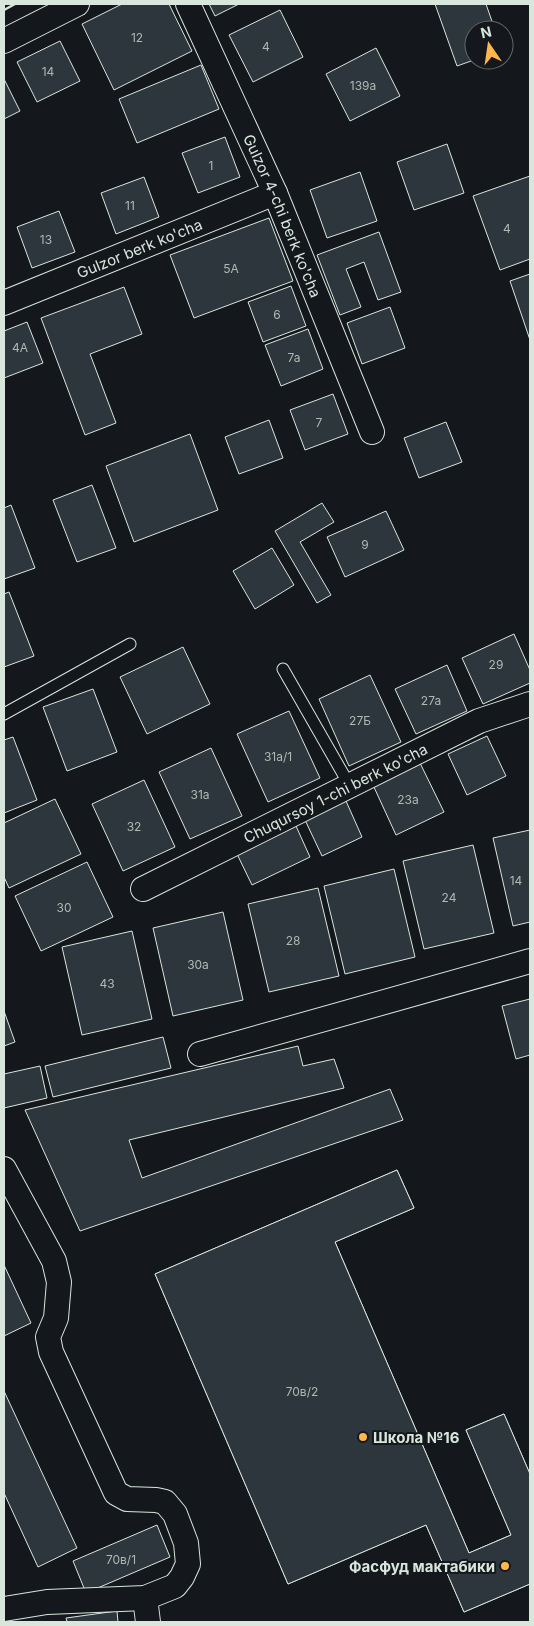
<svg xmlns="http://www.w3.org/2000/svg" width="534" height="1626" font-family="Inter,sans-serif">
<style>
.building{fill:#2c363c;stroke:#d8e6dc;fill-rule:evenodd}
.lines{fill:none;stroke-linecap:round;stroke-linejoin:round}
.service-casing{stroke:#d8e6dc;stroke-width:13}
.minor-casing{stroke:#d8e6dc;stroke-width:26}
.service{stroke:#14181c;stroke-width:11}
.minor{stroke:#14181c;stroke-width:24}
.wall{stroke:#d8e6dc;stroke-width:2.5}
.poi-dot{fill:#ffb74d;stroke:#14181c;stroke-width:2}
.labels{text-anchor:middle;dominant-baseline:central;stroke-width:4;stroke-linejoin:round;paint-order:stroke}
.number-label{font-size:12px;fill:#adbab4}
.street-label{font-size:15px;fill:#d8e6dc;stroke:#14181c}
.poi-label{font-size:15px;font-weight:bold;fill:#d8e6dc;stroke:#14181c;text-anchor:start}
</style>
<rect width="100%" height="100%" fill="#14181c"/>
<g class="building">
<path d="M 122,4 L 169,4 L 192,51 L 114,90 L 82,24 Z"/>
<path d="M 209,4 L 239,4 L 215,16 Z"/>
<path d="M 435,4 L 486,4 L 495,30 L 474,30 L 474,60 L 457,66 Z"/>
<path d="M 280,10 L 303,57 L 253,82 L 229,35 Z"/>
<path d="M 60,41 L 80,81 L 37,102 L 17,62 Z"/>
<path d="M 376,48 L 400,96 L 350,121 L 326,74 Z"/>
<path d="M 201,65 L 219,109 L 137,143 L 119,99 Z"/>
<path d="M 4,79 L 20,111 L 4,119 Z"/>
<path d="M 225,137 L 240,177 L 198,193 L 182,153 Z"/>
<path d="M 447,144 L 464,193 L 414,210 L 397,162 Z"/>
<path d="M 360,172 L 377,221 L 327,238 L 310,190 Z"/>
<path d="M 530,176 L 530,259 L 500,270 L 473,196 Z"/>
<path d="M 144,177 L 159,217 L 116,234 L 101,193 Z"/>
<path d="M 59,211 L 75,252 L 32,268 L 17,227 Z"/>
<path d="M 269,218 L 293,281 L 194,318 L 170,255 Z"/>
<path d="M 379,232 L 401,292 L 378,300 L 364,262 L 346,269 L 361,307 L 340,315 L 317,255 Z"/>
<path d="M 530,274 L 530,340 L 510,281 Z"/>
<path d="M 291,286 L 306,326 L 263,342 L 248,302 Z"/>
<path d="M 124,287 L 142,334 L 90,354 L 116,423 L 85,435 L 41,318 Z"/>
<path d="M 390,307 L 405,348 L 362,364 L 347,323 Z"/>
<path d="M 27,322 L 43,363 L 4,378 L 4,331 Z"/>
<path d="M 308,329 L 323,369 L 281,386 L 265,345 Z"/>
<path d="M 333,394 L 348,434 L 305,450 L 290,410 Z"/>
<path d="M 269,420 L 283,458 L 239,474 L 225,437 Z"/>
<path d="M 446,422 L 462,462 L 419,478 L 404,438 Z"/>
<path d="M 190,434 L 218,510 L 134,542 L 106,466 Z"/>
<path d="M 92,485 L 116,548 L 77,562 L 53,500 Z"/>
<path d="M 322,503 L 334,522 L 300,542 L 331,595 L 317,603 L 275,531 Z"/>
<path d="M 11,505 L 35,568 L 4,579 L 4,508 Z"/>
<path d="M 386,511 L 404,550 L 345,577 L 327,537 Z"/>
<path d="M 272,548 L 294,585 L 255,609 L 233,571 Z"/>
<path d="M 9,592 L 34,656 L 4,667 L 4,594 Z"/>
<path d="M 514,634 L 530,670 L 530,683 L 483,704 L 462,658 Z"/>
<path d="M 183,647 L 210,704 L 147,734 L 120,677 Z"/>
<path d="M 447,665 L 467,711 L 416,734 L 395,689 Z"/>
<path d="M 370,675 L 401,742 L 349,766 L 319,699 Z"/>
<path d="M 93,689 L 117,752 L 67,771 L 43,707 Z"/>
<path d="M 289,711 L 320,778 L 268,802 L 237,734 Z"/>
<path d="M 487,736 L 506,776 L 467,795 L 448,754 Z"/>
<path d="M 13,737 L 37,800 L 4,813 L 4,740 Z"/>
<path d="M 211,748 L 242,816 L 190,839 L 159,772 Z"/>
<path d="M 420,763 L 444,812 L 396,835 L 373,785 Z"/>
<path d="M 144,780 L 175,847 L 123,871 L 92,804 Z"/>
<path d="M 55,799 L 81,854 L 9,888 L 4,877 L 4,823 Z"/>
<path d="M 346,801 L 362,837 L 322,856 L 305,820 Z"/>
<path d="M 296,826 L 310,857 L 252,885 L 237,854 Z"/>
<path d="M 530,830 L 530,922 L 513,926 L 493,838 Z"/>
<path d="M 473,845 L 494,933 L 424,949 L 403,861 Z"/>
<path d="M 87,862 L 113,917 L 41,951 L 15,896 Z"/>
<path d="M 394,869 L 415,957 L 345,974 L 324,886 Z"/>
<path d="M 318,888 L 339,976 L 269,992 L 248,904 Z"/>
<path d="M 223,912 L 243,1000 L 173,1016 L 153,928 Z"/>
<path d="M 132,931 L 152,1019 L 82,1035 L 62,947 Z"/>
<path d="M 530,999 L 530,1055 L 516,1059 L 502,1006 Z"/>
<path d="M 4,1011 L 15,1042 L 4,1046 Z"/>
<path d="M 163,1037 L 171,1068 L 53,1097 L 45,1066 Z"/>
<path d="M 298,1046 L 303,1066 L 334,1059 L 344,1088 L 129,1140 L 142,1178 L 390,1089 L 403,1120 L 80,1231 L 25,1110 Z"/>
<path d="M 40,1066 L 47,1098 L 4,1108 L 4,1074 Z"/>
<path d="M 397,1170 L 414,1208 L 335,1242 L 469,1553 L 511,1535 L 466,1430 L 504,1414 L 530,1474 L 530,1584 L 464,1612 L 426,1525 L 288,1584 L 155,1274 ZM 294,1261 L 319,1319 L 237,1355 L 211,1297 ZM 346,1357 L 367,1406 L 280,1444 L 258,1395 ZM 382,1446 L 402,1491 L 319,1527 L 299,1482 Z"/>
<path d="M 397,1170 L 414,1208 L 335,1242 L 469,1553 L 511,1535 L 466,1430 L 504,1414 L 530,1474 L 530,1584 L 464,1612 L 426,1525 L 288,1584 L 155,1274 Z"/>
<path d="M 4,1265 L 31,1323 L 4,1336 Z"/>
<path d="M 4,1391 L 77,1548 L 38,1567 L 4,1493 Z"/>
<path d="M 157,1525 L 170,1557 L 86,1593 L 73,1561 Z"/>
<path d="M 117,1611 L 118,1622 L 67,1622 L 66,1618 Z"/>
</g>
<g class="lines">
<defs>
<g id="service">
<path d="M 283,669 L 350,786"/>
<path d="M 4,714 L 130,644"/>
</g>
<g id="minor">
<path id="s1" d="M 188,4 L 275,193 L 372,432"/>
<path d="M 4,41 L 77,4"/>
<path id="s2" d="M 4,303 L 275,193"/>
<path id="s3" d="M 143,889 L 479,721 L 530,704"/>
<path d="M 200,1054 L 530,961"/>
<path d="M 4,1169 L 54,1261 L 59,1282 L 56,1318 L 48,1337 L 51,1352 L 116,1493 L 127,1499 L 156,1500 L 165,1502 L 175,1514 L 186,1543 L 188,1564 L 182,1577 L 175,1586 L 145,1598 L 47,1602 L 4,1609"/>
<path d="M 145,1598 L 148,1622"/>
</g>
</defs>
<use href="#service" class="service-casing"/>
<use href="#minor" class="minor-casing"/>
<use href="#service" class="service"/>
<use href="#minor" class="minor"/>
<path class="wall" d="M 4,10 L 15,4"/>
</g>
<g class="poi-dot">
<circle cx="363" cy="1437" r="5"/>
<circle cx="505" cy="1566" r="5"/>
</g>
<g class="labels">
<g class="number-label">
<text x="137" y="37">12</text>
<text x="266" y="46">4</text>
<text x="48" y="71">14</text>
<text x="363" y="85">139а</text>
<text x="211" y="165">1</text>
<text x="130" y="205">11</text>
<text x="507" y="228">4</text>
<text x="46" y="239">13</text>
<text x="231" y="268">5A</text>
<text x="277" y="314">6</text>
<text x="20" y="347">4A</text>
<text x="294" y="357">7a</text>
<text x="319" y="422">7</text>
<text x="365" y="544">9</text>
<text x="496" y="664">29</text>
<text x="431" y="700">27a</text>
<text x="360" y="720">27Б</text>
<text x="278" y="756">31a/1</text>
<text x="200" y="794">31a</text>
<text x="408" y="799">23a</text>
<text x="134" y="826">32</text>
<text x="516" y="880">14</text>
<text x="449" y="897">24</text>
<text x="64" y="907">30</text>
<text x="293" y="940">28</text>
<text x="198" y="964">30a</text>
<text x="107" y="983">43</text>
<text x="302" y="1391">70в/2</text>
<text x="121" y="1559">70в/1</text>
</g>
<g class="street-label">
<text stroke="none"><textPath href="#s1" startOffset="232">Gulzor 4-chi berk ko'cha</textPath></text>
<text stroke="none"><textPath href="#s2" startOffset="146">Gulzor berk ko'cha</textPath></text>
<text stroke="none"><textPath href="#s3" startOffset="215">Chuqursoy 1-chi berk ko'cha</textPath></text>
</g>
<g class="poi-label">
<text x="373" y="1437">Школа №16</text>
<text x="495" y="1566" text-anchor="end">Фасфуд мактабики</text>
</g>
</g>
<rect width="534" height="1626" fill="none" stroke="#d8e6dc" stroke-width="10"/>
<g transform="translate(489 45) rotate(347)"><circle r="24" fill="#14181c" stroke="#626a69"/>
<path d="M0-4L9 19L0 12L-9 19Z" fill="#ffb74d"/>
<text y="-8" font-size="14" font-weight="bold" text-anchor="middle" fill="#d8e6dc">N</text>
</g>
</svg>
